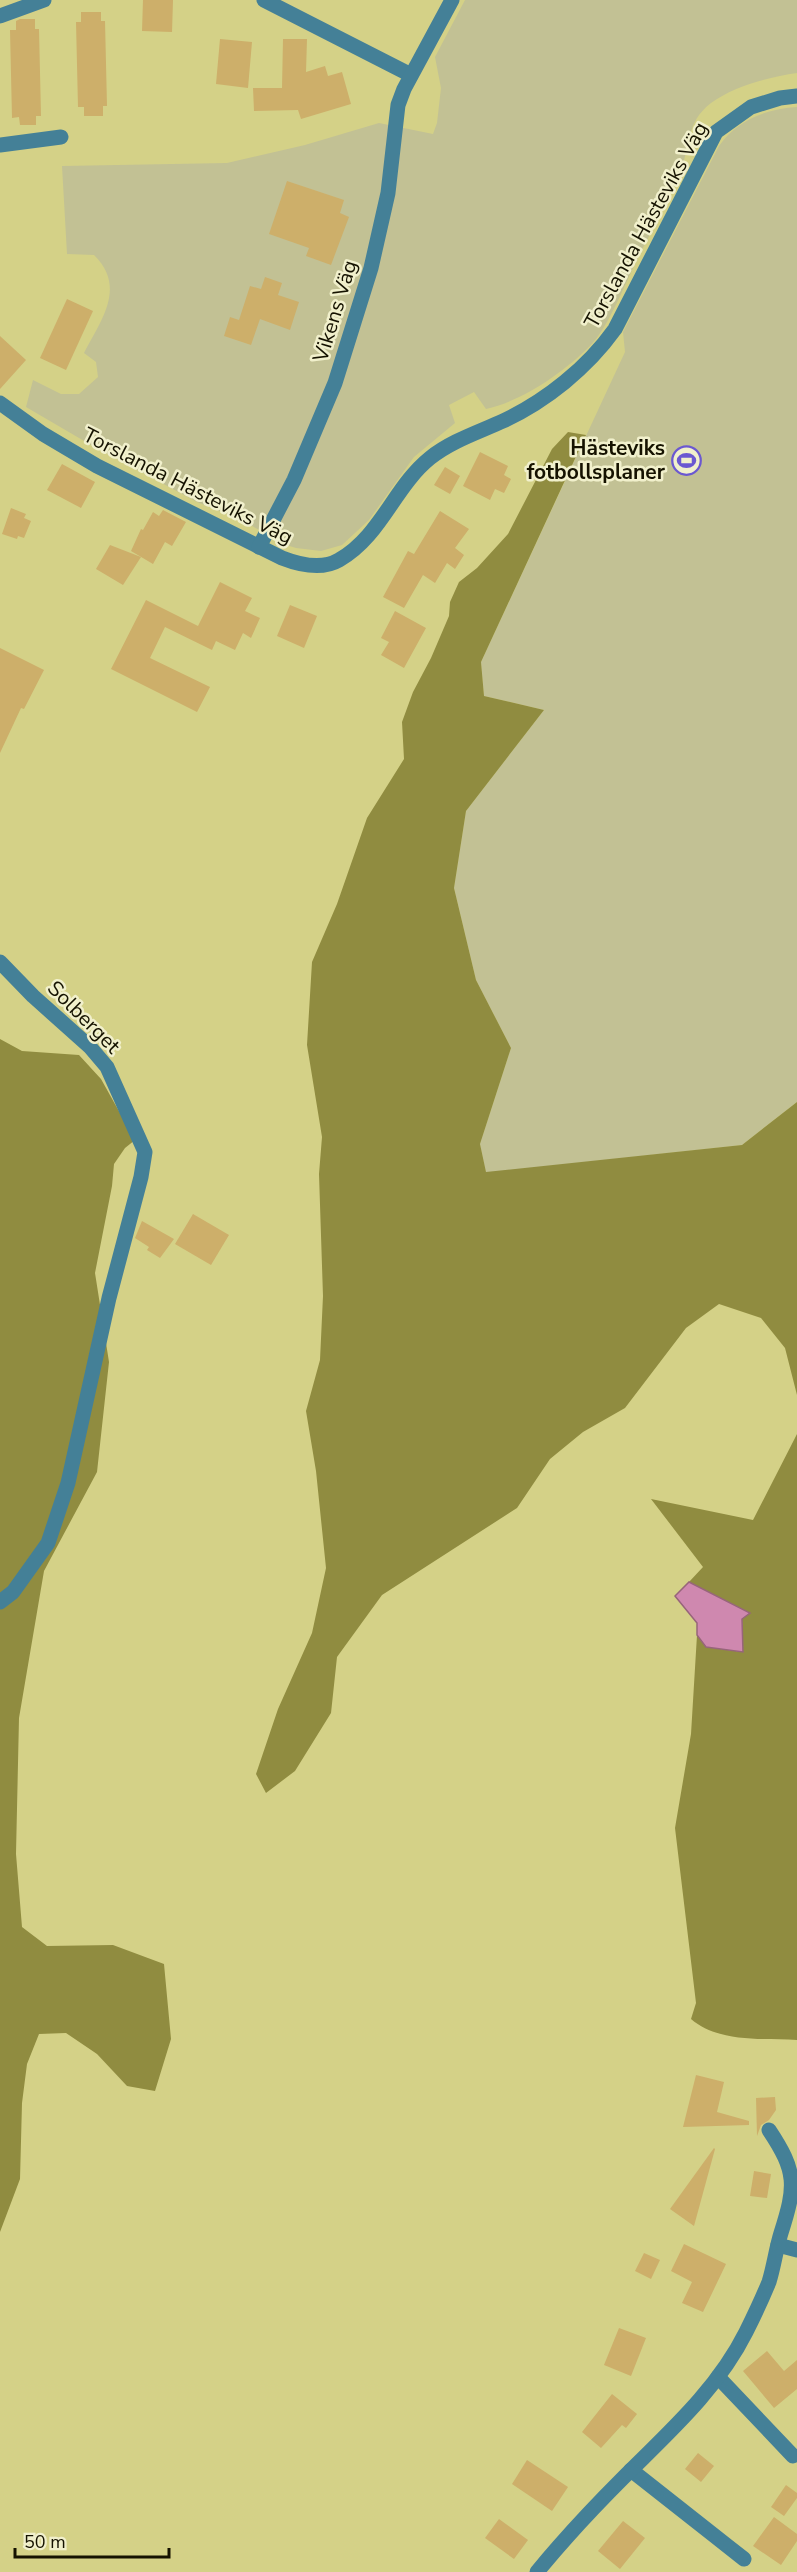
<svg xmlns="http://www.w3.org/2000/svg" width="797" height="2572" font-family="'Nunito Sans',sans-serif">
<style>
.green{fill:#c2c194}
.forest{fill:#908c40}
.water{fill:#cf88af;stroke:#97657a;stroke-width:1.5}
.building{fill:#cdaf6a}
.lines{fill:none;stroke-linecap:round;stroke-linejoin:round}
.minor{stroke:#448097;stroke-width:15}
.labels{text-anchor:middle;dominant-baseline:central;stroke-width:5;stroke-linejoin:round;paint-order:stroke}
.street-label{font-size:21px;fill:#151200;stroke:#f1f0cc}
.poi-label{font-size:21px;font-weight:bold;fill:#151200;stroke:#f1f0cc;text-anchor:end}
</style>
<rect width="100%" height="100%" fill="#d4d187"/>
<g class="green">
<path d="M 465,0 L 797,0 L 797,73 C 769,77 734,86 711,103 C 685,123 691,146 680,172 C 667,204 649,235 634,266 C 623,289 607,329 590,346 C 563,373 522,401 486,409 L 474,392 L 449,405 L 455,423 L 414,457 L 369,520 L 342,545 L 321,551 L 296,548 L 283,544 L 242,520 L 197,502 L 91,445 L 26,407 L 33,380 L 61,394 L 79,394 L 98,377 L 96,362 L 84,353 C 101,320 127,287 94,255 L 67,254 L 62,166 L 227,163 L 305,145 L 379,123 L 433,134 L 437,123 L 441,88 L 435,57 Z"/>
<path d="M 797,107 L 797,1102 L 742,1145 L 486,1173 L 480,1144 L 511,1048 L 476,980 L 454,888 L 466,811 L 544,710 L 484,696 L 481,662 L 625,352 L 623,332 L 719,146 C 737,120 766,109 797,107 Z"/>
</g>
<g class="forest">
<path d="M 568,432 L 586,435 L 481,662 L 484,696 L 544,710 L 466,811 L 454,888 L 476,980 L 511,1048 L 480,1144 L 486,1172 L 742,1145 L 797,1102 L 797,1395 L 785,1348 L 761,1318 L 719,1304 L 686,1328 L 625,1408 L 583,1432 L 550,1459 L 517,1508 L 382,1595 L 337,1657 L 331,1713 L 295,1771 L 266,1793 L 256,1774 L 278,1709 L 312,1633 L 326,1568 L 316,1471 L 306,1411 L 320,1360 L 323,1296 L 319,1174 L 322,1137 L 307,1045 L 312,962 L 337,904 L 367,818 L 404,759 L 402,722 L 413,692 L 431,658 L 449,616 L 450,602 L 459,582 L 477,568 L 508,534 L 552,449 Z"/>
<path d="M 0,1039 L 22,1051 L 79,1055 L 101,1079 L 135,1140 L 125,1148 L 114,1164 L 112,1186 L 95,1273 L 109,1362 L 97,1472 L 44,1571 L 19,1718 L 16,1854 L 22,1927 L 47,1946 L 113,1945 L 164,1964 L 171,2039 L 155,2091 L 127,2086 L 97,2054 L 66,2033 L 39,2034 L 27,2064 L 22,2103 L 20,2179 L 0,2232 Z"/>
<path d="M 797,1434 L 797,2040 C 762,2038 719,2043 691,2019 L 696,2003 L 675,1828 L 691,1734 L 697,1635 L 706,1647 L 743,1652 L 742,1619 L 749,1613 L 689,1582 L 703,1567 L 651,1499 L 753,1520 Z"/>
</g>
<path class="water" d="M 689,1582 L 750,1613 L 742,1619 L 743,1652 L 706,1647 L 697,1635 L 697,1623 L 675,1596 Z"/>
<g class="building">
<path d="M 143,0 L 173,0 L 172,32 L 142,31 Z"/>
<path d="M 81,12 L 101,12 L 101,21 L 105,21 L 107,106 L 103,106 L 103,116 L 84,116 L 84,107 L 78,107 L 76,22 L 81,22 Z"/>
<path d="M 20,19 L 35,19 L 35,29 L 39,29 L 41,116 L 36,116 L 36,125 L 20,125 L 19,117 L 12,118 L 10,30 L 16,30 L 16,21 Z"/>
<path d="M 220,39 L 252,42 L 248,88 L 216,84 Z"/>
<path d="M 283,39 L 307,39 L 306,72 L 325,66 L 328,76 L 342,72 L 351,104 L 301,119 L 298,110 L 254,111 L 253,88 L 282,88 Z"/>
<path d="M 287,181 L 344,200 L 340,213 L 349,217 L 331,265 L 306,256 L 309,248 L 269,234 Z"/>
<path d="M 265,277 L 282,283 L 278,295 L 299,302 L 290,330 L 260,319 L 251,345 L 224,336 L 230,317 L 239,320 L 250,286 L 261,289 Z"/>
<path d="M 67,299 L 93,311 L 66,370 L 40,358 Z"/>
<path d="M 0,336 L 26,360 L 0,389 Z"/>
<path d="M 480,452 L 508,466 L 504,475 L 511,479 L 504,493 L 495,489 L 490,500 L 463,486 Z"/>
<path d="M 62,464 L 95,482 L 81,508 L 47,490 Z"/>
<path d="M 445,467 L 460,476 L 450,494 L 434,485 Z"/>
<path d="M 11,508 L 26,514 L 24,518 L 31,521 L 24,538 L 18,536 L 17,539 L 2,534 Z"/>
<path d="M 163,510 L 186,522 L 172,546 L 165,542 L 153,564 L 131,551 L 141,529 L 143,530 L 153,512 L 159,516 Z"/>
<path d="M 440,511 L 469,529 L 455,548 L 464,555 L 455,569 L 447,563 L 435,583 L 423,575 L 404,608 L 383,597 L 408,551 L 414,554 Z"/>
<path d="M 110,545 L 141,557 L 123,585 L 96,569 Z"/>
<path d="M 220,582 L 252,598 L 245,611 L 260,618 L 251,638 L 243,633 L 235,650 L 216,641 L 212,650 L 165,627 L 150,658 L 210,687 L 197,712 L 111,669 L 146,600 L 198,626 Z"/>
<path d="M 290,605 L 317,616 L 304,648 L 277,636 Z"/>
<path d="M 395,611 L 426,628 L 404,668 L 381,655 L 389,642 L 381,638 Z"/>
<path d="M 0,648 L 44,670 L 24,709 L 21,708 L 0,753 Z"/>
<path d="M 193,1214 L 229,1235 L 211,1265 L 175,1244 Z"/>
<path d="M 142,1221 L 174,1239 L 160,1258 L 147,1250 L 149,1247 L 135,1238 Z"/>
<path d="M 696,2075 L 724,2082 L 717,2112 L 749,2121 L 749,2125 L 683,2127 Z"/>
<path d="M 775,2097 L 776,2110 L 769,2120 L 761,2125 L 757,2136 L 756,2098 Z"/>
<path d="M 714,2148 L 715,2149 L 694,2226 L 670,2209 Z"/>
<path d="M 754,2171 L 771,2174 L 767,2198 L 750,2196 Z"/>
<path d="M 684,2244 L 726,2264 L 703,2312 L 682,2303 L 692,2282 L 671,2271 Z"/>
<path d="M 644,2253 L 660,2260 L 651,2279 L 635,2271 Z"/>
<path d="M 619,2328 L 646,2338 L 631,2376 L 604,2365 Z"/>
<path d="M 767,2351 L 784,2371 L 797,2360 L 797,2389 L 774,2408 L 743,2371 Z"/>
<path d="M 612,2394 L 637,2414 L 626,2428 L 622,2425 L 601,2448 L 582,2432 Z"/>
<path d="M 698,2453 L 714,2466 L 701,2482 L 685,2469 Z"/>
<path d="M 527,2460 L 568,2487 L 552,2511 L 512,2484 Z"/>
<path d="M 786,2485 L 797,2493 L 797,2498 L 784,2516 L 771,2507 Z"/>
<path d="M 774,2517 L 797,2534 L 797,2541 L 781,2565 L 753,2546 Z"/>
<path d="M 499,2519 L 528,2540 L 514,2559 L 485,2538 Z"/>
<path d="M 623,2521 L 645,2538 L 620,2569 L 598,2551 Z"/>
</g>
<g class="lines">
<g class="minor">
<path d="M 264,0 L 411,75"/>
<path d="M 0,16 L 44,0"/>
<path d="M 0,145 L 61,137"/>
<path d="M 0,403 L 43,434 L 97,466 L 282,558 C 300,565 322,570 339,560 C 381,536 394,487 430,458 C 451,441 479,432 503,421 C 546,401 587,368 615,329 L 716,132 L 751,107 L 780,98 L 797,96"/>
<path d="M 259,547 L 294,480 L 335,383 L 371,268 L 388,193 L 398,105 L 404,89 L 452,0"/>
<path d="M 0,962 L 33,996 L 90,1047 L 107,1067 L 145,1152 L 141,1177 L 109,1298 L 68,1483 L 48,1543 L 13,1592 L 0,1602"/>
<path d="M 778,2245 L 797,2250"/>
<path d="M 718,2377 L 793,2456"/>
<path d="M 631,2470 L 744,2559"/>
<path d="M 537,2572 C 564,2539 593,2508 623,2478 C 668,2433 717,2390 746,2332 C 754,2316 762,2299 769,2282 C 774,2266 776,2249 781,2233 C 796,2186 797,2172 769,2130"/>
</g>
</g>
<defs>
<symbol id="stadium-ring" viewBox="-11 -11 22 22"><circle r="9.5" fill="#f1f0cc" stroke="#6b58d1" stroke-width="1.5"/><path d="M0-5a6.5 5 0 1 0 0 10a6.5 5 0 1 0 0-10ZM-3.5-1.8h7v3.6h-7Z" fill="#6b58d1"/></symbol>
</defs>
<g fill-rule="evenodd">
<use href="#stadium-ring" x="670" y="444" width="33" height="33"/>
</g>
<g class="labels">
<g class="street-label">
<text transform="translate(646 225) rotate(-61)">Torslanda Hästeviks Väg</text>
<text transform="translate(335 311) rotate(-73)">Vikens Väg</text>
<text transform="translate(188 486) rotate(27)">Torslanda Hästeviks Väg</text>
<text transform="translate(84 1017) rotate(45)">Solberget</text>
</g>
<g class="poi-label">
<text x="665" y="448">Hästeviks<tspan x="665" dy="24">fotbollsplaner</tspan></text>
</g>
</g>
<path d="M15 2548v9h154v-9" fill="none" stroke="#151200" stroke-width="3"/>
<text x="24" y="2548" font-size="18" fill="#151200" stroke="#f1f0cc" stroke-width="4.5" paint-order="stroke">50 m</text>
</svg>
